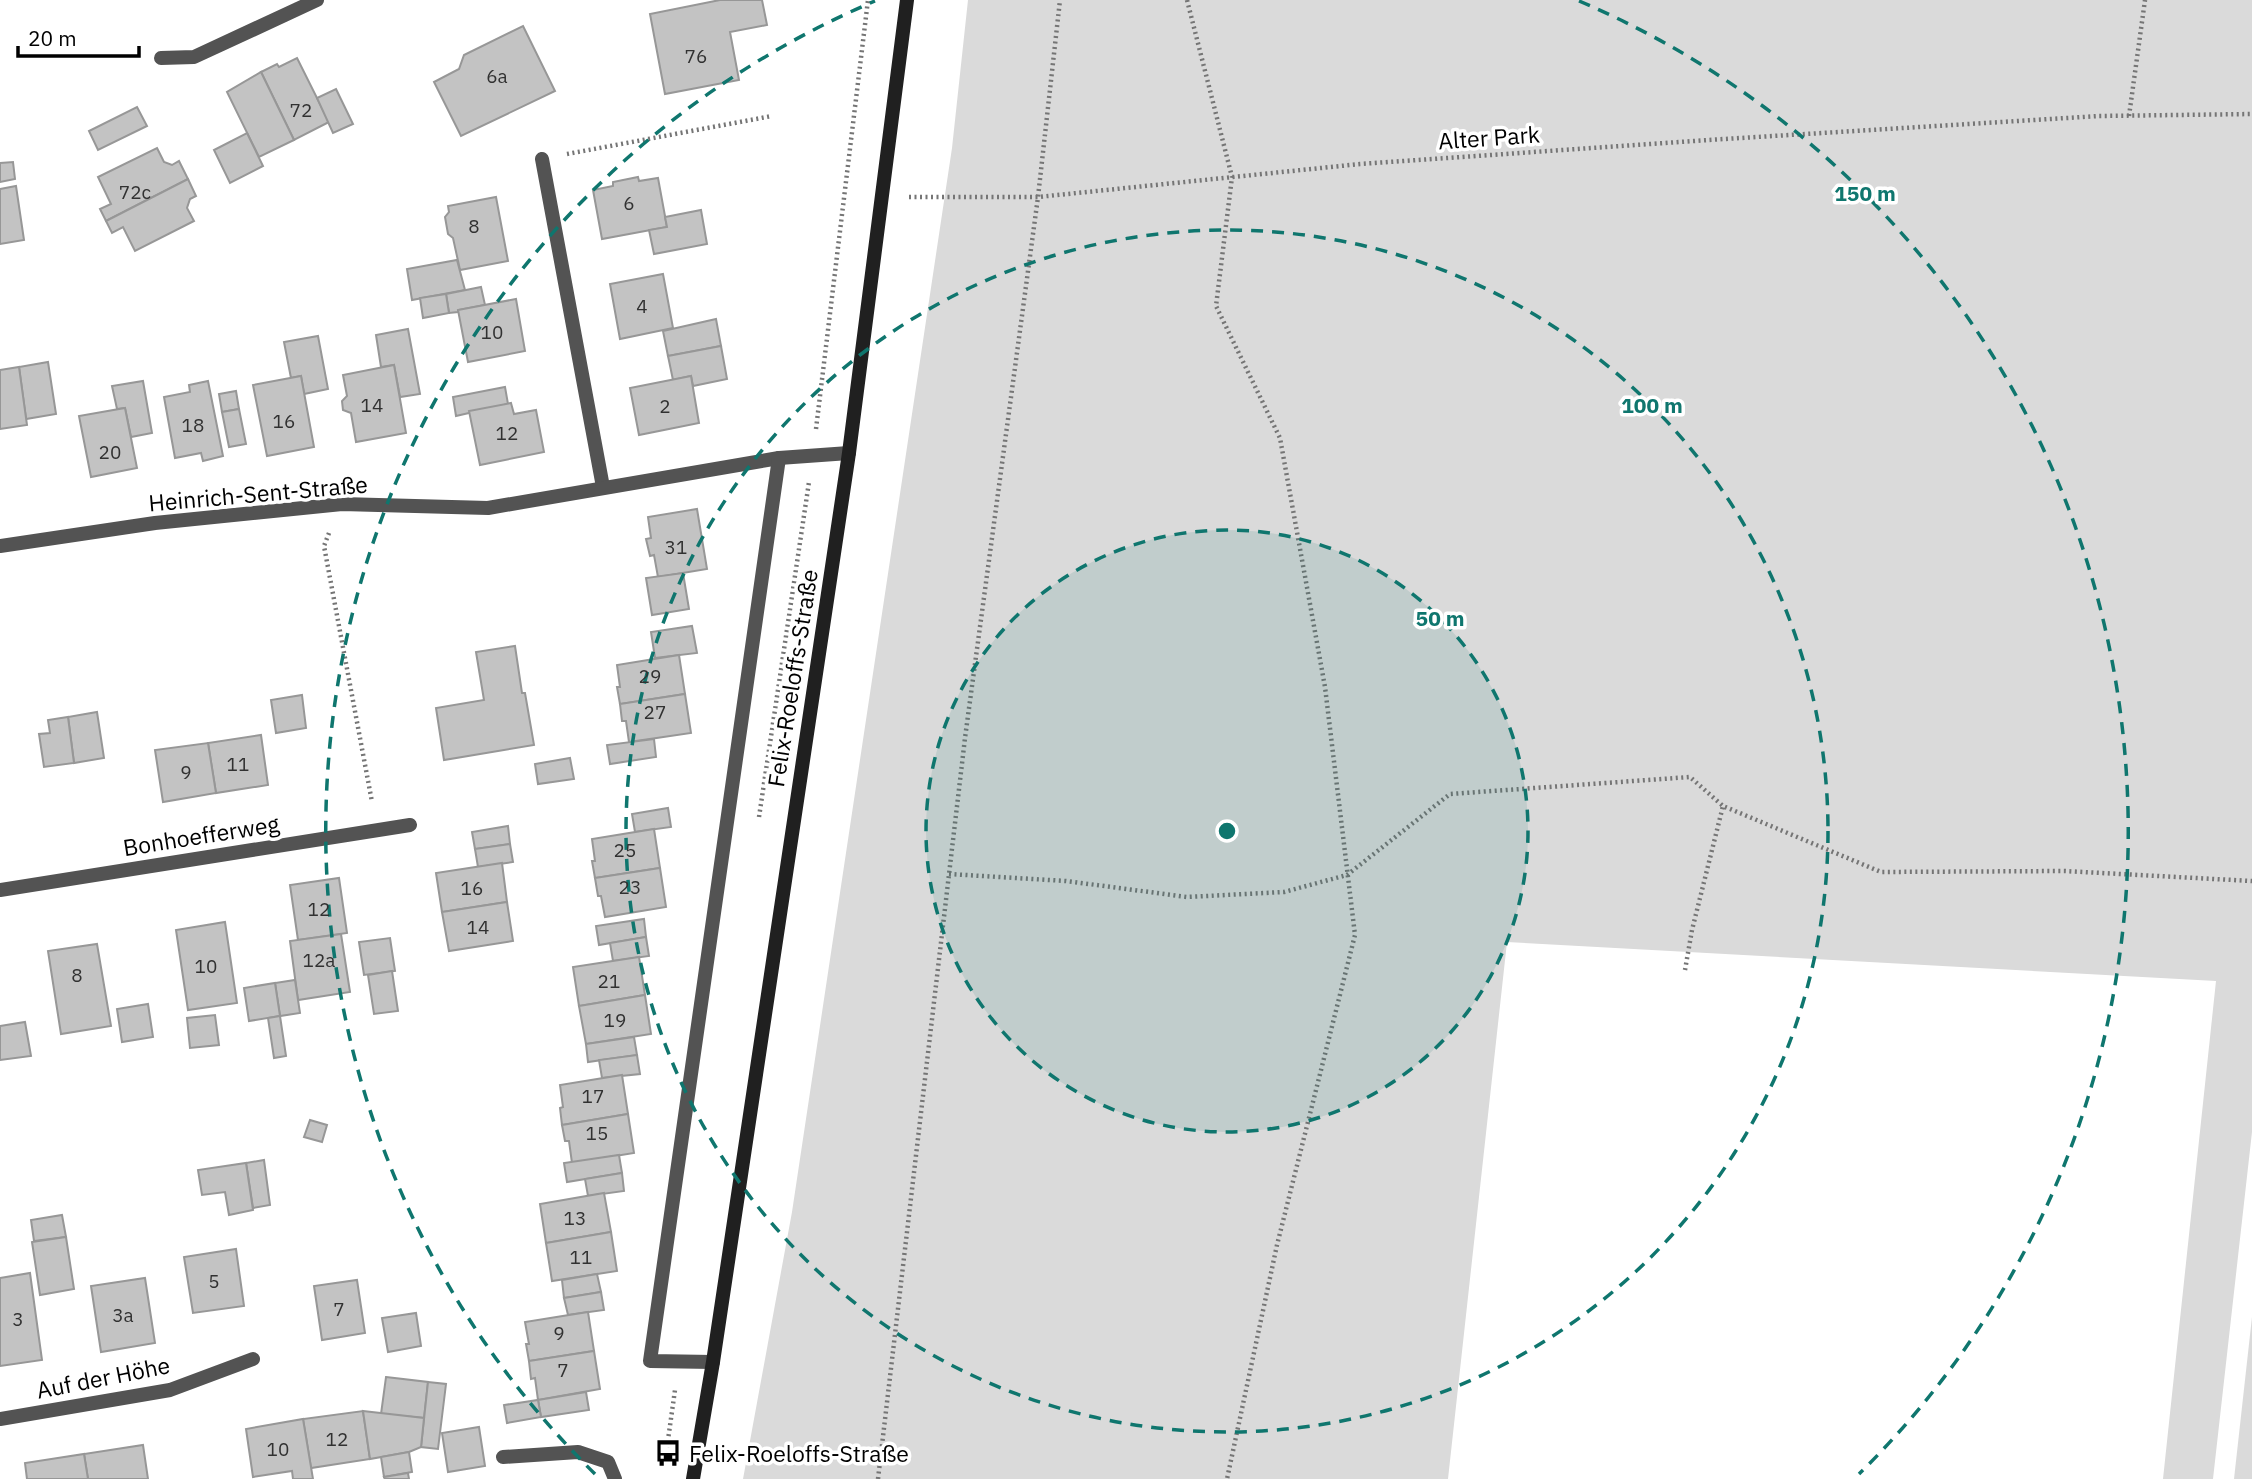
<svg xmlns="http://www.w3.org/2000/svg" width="2252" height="1479" font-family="'IBM Plex Sans',sans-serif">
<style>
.green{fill:#dadada}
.building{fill:#c3c3c3;stroke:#979797;stroke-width:2}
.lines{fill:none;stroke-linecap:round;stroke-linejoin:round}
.path{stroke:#757575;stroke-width:4.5;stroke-dasharray:2 3.5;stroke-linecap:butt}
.lane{stroke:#535353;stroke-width:14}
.street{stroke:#535353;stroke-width:14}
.secondary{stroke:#202020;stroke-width:14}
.ring{fill:none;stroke:#0f766e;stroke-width:3.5;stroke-dasharray:12 9}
.labels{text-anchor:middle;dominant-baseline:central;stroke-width:7;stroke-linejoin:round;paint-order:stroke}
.number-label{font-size:19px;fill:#313131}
.street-label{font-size:23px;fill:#000;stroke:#fff}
.poi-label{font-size:23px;fill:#000;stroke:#fff;text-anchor:start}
.centre{fill:#0f766e;stroke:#fff;stroke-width:3.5}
.ring-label{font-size:21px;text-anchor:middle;font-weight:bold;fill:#0f766e;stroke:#fff;stroke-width:7;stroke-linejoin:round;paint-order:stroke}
</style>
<rect width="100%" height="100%" fill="#fff"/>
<g class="green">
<path d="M 968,0 L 2252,0 L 2252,1132 L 2213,1479 L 2163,1479 L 2216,981 L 1507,942 L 1448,1479 L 743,1479 L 792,1212 L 952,148 Z"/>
<path d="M 2252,1317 L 2252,1479 L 2234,1479 Z"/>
</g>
<g class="building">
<path d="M 762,0 L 767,25 L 730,32 L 739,80 L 665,94 L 650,14 L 720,0 Z"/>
<path d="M 523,26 L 555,91 L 461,136 L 434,82 L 459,69 L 464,55 Z"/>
<path d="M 297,58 L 329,122 L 294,140 L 261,72 L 277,64 L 279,67 Z"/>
<path d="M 261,72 L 294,140 L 259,157 L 227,92 Z"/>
<path d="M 336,89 L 353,124 L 333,133 L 317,98 Z"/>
<path d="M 137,107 L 147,126 L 98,150 L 89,131 Z"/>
<path d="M 247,133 L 263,166 L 230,183 L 214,150 Z"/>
<path d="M 157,148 L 164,162 L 172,165 L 179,161 L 188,179 L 106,221 L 100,209 L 111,204 L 98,177 Z"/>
<path d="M 13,162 L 15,179 L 0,182 L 0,163 Z"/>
<path d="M 638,177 L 639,181 L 658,178 L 667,227 L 602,239 L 593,190 L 613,186 L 613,182 Z"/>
<path d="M 188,179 L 196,196 L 190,199 L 187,208 L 194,221 L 135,251 L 123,227 L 112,233 L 106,221 Z"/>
<path d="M 16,186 L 24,240 L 0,244 L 0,189 Z"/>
<path d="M 496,197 L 508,261 L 460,270 L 453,238 L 448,234 L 445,217 L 449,212 L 448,206 Z"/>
<path d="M 701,210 L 707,244 L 654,254 L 649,230 L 667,227 L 665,217 Z"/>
<path d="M 457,260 L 465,290 L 412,300 L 407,269 Z"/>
<path d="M 663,274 L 673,328 L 620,339 L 610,284 Z"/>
<path d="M 481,287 L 485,305 L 458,310 L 458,312 L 449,313 L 446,294 Z"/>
<path d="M 446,294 L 449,313 L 423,318 L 420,298 Z"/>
<path d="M 516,299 L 525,351 L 468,362 L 458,310 Z"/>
<path d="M 716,319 L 721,346 L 668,356 L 663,331 Z"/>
<path d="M 408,329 L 420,394 L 400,397 L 394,365 L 381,367 L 376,335 Z"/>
<path d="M 318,336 L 328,389 L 304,394 L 301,376 L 291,378 L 284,342 Z"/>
<path d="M 721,346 L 727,379 L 693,386 L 691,376 L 673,380 L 668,356 Z"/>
<path d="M 48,362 L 56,414 L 26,419 L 19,367 Z"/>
<path d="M 394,365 L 406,433 L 356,442 L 351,413 L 343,410 L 342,401 L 347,396 L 343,375 Z"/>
<path d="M 19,367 L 27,425 L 0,429 L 0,370 Z"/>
<path d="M 301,376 L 314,447 L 267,456 L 253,385 Z"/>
<path d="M 691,376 L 699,423 L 639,435 L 630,388 Z"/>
<path d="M 143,381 L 152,433 L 131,437 L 125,408 L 117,409 L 112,386 Z"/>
<path d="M 208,381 L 223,456 L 203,461 L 201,453 L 175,458 L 164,397 L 190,392 L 189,385 Z"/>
<path d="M 505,387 L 508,404 L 456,416 L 453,397 Z"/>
<path d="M 236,391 L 239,409 L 222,412 L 219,394 Z"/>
<path d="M 511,403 L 514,414 L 536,410 L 544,452 L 480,465 L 469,411 Z"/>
<path d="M 125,408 L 137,468 L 91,477 L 79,416 Z"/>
<path d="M 239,409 L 246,444 L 229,447 L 222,412 Z"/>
<path d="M 697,509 L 707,569 L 658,577 L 654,555 L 650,556 L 646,539 L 651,538 L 648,517 Z"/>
<path d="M 683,573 L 689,609 L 652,615 L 646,578 Z"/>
<path d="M 692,626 L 697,653 L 655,658 L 651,632 Z"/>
<path d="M 515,646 L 522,693 L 525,693 L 534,745 L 444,760 L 436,708 L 484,700 L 476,652 Z"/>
<path d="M 679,655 L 685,694 L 620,704 L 617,687 L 620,687 L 617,665 Z"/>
<path d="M 685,694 L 691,733 L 629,742 L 626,721 L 622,721 L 620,704 Z"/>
<path d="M 302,695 L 306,728 L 276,733 L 271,700 Z"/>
<path d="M 97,712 L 104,758 L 74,763 L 68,717 Z"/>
<path d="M 68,717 L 74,763 L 44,767 L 39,734 L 50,733 L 48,720 Z"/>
<path d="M 261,735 L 268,785 L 216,793 L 208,743 Z"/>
<path d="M 654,739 L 656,757 L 610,764 L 607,745 Z"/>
<path d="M 208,743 L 216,793 L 163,802 L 155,750 Z"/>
<path d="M 570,758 L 574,779 L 538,784 L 535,764 Z"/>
<path d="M 668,808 L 671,827 L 635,832 L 632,814 Z"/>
<path d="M 508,826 L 510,844 L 475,849 L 472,832 Z"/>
<path d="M 654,829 L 660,868 L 595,878 L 592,861 L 595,861 L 592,839 Z"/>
<path d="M 510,844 L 513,862 L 478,867 L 475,849 Z"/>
<path d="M 502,863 L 507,902 L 442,912 L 436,873 Z"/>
<path d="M 660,868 L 666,907 L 605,917 L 601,896 L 598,896 L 595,878 Z"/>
<path d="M 339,878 L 347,933 L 298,940 L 290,885 Z"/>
<path d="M 507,902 L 513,941 L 449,951 L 442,912 Z"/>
<path d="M 644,919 L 646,937 L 599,945 L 596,926 Z"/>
<path d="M 225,922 L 237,1003 L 188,1010 L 176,930 Z"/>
<path d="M 341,934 L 350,992 L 298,1000 L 290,941 Z"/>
<path d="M 646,937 L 649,956 L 613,961 L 610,943 Z"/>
<path d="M 390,938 L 395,971 L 364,975 L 359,942 Z"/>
<path d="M 97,944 L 111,1026 L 61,1034 L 48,951 Z"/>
<path d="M 639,957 L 645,995 L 579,1006 L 573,967 Z"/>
<path d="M 392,971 L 398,1011 L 374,1014 L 368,975 Z"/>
<path d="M 295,980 L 300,1013 L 280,1016 L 275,983 Z"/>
<path d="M 275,983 L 280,1016 L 249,1021 L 244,988 Z"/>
<path d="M 645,995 L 651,1034 L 586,1044 L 579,1006 Z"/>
<path d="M 148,1004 L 153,1037 L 122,1042 L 117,1009 Z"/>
<path d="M 215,1015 L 219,1045 L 190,1048 L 187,1018 Z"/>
<path d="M 280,1016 L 286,1056 L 274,1058 L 268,1018 Z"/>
<path d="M 25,1022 L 31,1056 L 0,1060 L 0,1026 Z"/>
<path d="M 634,1037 L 637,1055 L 588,1062 L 586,1044 Z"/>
<path d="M 637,1055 L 640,1074 L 602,1078 L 599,1060 Z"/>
<path d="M 622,1075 L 628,1114 L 562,1125 L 560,1108 L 563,1107 L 560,1085 Z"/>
<path d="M 628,1114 L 634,1153 L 572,1163 L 569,1141 L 565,1141 L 562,1125 Z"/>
<path d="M 310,1120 L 327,1125 L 322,1142 L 304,1137 Z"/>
<path d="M 619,1155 L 622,1173 L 567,1182 L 564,1163 Z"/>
<path d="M 264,1160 L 270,1205 L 253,1208 L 246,1163 Z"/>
<path d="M 246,1163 L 253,1210 L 229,1215 L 225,1192 L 202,1195 L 198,1170 Z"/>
<path d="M 622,1173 L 624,1191 L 588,1196 L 585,1179 Z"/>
<path d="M 604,1193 L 611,1232 L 546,1243 L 540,1204 Z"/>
<path d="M 62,1215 L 66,1237 L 34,1241 L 31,1220 Z"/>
<path d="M 611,1232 L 617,1271 L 552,1281 L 546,1243 Z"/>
<path d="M 66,1237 L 74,1289 L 40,1295 L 32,1242 Z"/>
<path d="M 236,1249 L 244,1306 L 193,1313 L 184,1257 Z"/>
<path d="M 30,1273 L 42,1360 L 0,1366 L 0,1278 Z"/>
<path d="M 597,1274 L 601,1292 L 564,1298 L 562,1280 Z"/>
<path d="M 145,1278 L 155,1343 L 101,1352 L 91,1286 Z"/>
<path d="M 357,1280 L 365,1333 L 322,1340 L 314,1286 Z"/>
<path d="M 601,1292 L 604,1310 L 568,1315 L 564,1298 Z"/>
<path d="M 588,1312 L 594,1351 L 529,1361 L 526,1344 L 529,1344 L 525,1322 Z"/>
<path d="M 416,1313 L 421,1346 L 388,1352 L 382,1318 Z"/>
<path d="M 594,1351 L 600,1389 L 538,1400 L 535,1378 L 531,1379 L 529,1361 Z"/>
<path d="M 386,1377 L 428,1382 L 424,1418 L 381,1414 Z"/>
<path d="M 428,1382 L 446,1384 L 438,1449 L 421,1447 Z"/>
<path d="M 586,1392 L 589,1410 L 541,1417 L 538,1400 Z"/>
<path d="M 538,1400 L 541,1417 L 507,1423 L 504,1405 Z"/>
<path d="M 363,1411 L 370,1459 L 311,1468 L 303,1419 Z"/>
<path d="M 363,1411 L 424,1418 L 421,1447 L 409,1452 L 370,1459 Z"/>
<path d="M 303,1419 L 313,1479 L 293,1479 L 292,1471 L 253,1477 L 246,1429 Z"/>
<path d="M 479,1427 L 485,1466 L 448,1472 L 442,1433 Z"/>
<path d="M 143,1445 L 148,1479 L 88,1479 L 84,1454 Z"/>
<path d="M 409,1452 L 412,1472 L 384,1477 L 381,1457 Z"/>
<path d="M 84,1454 L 88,1479 L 27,1479 L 25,1463 Z"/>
<path d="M 408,1473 L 409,1479 L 385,1479 L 384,1477 Z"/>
</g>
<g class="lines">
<g class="path">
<path d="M 1187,0 L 1232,177 L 1216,306 L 1280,438 L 1325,687 L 1355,935 L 1277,1245 L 1227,1479"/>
<path d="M 2129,116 L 2145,0"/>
<path d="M 567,154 L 772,116"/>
<path d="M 909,197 L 1038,197 L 1360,164 L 1708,140 L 2099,116 L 2252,114"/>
<path d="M 816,429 L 868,0"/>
<path d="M 329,533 L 324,546 L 372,802"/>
<path d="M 759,817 L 809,482"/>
<path d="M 949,874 L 1066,881 L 1187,897 L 1284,892 L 1347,875 L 1450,794 L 1690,777 L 1723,806"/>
<path d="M 1685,970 L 1692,930 L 1723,806 L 1881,872 L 2064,871 L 2252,881"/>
<path d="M 667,1447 L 675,1390"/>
<path d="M 878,1479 L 965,738 L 1038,197 L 1060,0"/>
</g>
<path class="lane" d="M 503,1457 L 578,1452 L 608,1462 L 615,1479"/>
<g class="street">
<path d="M 161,58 L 194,57 L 317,0"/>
<path d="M 542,159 L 603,487"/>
<path d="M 0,546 L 155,523 L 342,504 L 488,508 L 779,458 L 849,453"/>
<path d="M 0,890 L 410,825"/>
<path d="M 713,1362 L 650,1361 L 779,458"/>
<path d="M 0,1419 L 170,1390 L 253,1359"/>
</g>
<path class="secondary" d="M 693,1479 L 713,1362 L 849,453 L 907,0"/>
</g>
<circle cx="1227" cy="831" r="301" fill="#0f766e" fill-opacity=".12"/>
<g class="ring">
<circle cx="1227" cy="831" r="301"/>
<circle cx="1227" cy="831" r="601"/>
<path d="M595 1474A902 902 0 0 1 875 1M1579 1A902 902 0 0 1 1859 1474"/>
</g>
<defs>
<symbol id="bus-bare" viewBox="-9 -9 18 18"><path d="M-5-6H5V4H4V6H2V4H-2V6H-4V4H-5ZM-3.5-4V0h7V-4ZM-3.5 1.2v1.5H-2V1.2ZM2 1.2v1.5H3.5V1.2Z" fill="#000" stroke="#fff" stroke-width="2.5" paint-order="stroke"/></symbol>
</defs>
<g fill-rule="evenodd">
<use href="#bus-bare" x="649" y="1434" width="38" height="38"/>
</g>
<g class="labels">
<g class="number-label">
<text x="696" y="56">76</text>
<text x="497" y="76">6a</text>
<text x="301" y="110">72</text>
<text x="135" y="192">72c</text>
<text x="629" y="203">6</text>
<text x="474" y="226">8</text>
<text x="642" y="306">4</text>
<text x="492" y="332">10</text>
<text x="372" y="405">14</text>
<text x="665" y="406">2</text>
<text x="284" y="421">16</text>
<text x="193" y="425">18</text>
<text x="507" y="433">12</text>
<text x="110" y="452">20</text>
<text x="676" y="547">31</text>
<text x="650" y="676">29</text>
<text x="655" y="712">27</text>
<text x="238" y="764">11</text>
<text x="186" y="772">9</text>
<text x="625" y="850">25</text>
<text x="630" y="887">23</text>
<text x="472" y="888">16</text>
<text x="319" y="909">12</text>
<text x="478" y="927">14</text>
<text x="319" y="960">12a</text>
<text x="206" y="966">10</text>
<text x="77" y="975">8</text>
<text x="609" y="981">21</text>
<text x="615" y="1020">19</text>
<text x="593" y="1096">17</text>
<text x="597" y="1133">15</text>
<text x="575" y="1218">13</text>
<text x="581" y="1257">11</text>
<text x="214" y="1281">5</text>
<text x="339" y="1309">7</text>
<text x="123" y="1315">3a</text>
<text x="18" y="1319">3</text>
<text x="559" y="1333">9</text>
<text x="563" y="1370">7</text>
<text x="337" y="1439">12</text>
<text x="278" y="1449">10</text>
</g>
<g class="street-label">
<text transform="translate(1489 137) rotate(-4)">Alter Park</text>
<text transform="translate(258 493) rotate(-5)">Heinrich-Sent-Straße</text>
<text transform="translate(792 678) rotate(-81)">Felix-Roeloffs-Straße</text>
<text transform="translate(201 835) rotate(-9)">Bonhoefferweg</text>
<text transform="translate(103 1377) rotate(-11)">Auf der Höhe</text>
</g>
<g class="poi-label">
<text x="689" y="1453">Felix-Roeloffs-Straße</text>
</g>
</g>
<circle cx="1227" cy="831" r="10" class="centre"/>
<g class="ring-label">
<text x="1865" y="201">150 m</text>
<text x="1652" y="413">100 m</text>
<text x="1440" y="626">50 m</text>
</g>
<path d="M18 46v10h121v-10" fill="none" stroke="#000000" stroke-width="3.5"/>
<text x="28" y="46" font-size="21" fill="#000000" stroke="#ffffff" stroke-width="5" paint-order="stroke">20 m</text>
</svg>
